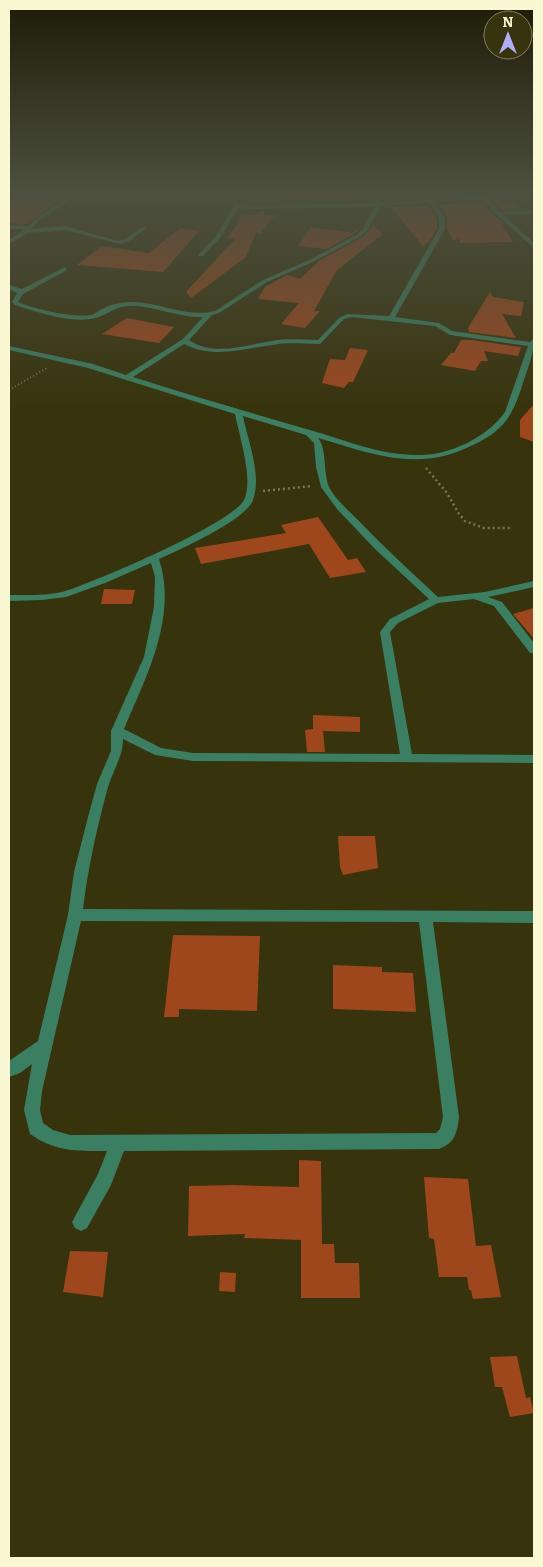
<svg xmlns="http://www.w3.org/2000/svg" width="543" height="1567" font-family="Bitter,serif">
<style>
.building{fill:#9e471d}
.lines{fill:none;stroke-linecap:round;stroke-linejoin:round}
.path-far1{stroke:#797650;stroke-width:2;stroke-dasharray:1 2.5;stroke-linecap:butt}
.path{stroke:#797650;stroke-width:2.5;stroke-dasharray:2 3;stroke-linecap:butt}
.street{fill:#3a7f62;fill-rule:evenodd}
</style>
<rect width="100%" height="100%" fill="#37330c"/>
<g class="building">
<path d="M 9,193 L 69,193 L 27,224 L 9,223 Z"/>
<path d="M 463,193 L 479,193 L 479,194 L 397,200 L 399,198 L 398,197 Z"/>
<path d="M 487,193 L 508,193 L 519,209 L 501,210 Z"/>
<path d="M 483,201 L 491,212 L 505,225 L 502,225 L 513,242 L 460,243 L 460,239 L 453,240 L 447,229 L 447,217 L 437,204 Z"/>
<path d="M 428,205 L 437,219 L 437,228 L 430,240 L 423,246 L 391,207 Z"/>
<path d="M 261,211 L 265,211 L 263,215 L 274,216 L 261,233 L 256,232 L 246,257 L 191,298 L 186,292 L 235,239 L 227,238 L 239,222 L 241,214 L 257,215 Z"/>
<path d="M 373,225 L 383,234 L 337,270 L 314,311 L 320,311 L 305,328 L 281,324 L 299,303 L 258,299 L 265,287 L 287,275 L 300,279 L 320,260 L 361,238 L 368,232 Z"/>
<path d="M 362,226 L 355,233 L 327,249 L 298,246 L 311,227 L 352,233 Z"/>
<path d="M 180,228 L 199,231 L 163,272 L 77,265 L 102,246 L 149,253 Z"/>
<path d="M 490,292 L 493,297 L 524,302 L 521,316 L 502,314 L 516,338 L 469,332 L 468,328 Z"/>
<path d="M 127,318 L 174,327 L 159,343 L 102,334 Z"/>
<path d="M 461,340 L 472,340 L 521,347 L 518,356 L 484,351 L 488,361 L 481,361 L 475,371 L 441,365 L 451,353 L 454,353 Z"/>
<path d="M 350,348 L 368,350 L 353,382 L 349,382 L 344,388 L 322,383 L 330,359 L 345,360 Z"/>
<path d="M 534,404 L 534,442 L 520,437 L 520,420 Z"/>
<path d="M 318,517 L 348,560 L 357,558 L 366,572 L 330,578 L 309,544 L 201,564 L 195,548 L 286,533 L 281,525 Z"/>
<path d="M 104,589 L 135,590 L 132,604 L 101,604 Z"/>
<path d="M 534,608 L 534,639 L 513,614 Z"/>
<path d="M 313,715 L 360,717 L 360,732 L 323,731 L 325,752 L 307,752 L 305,730 L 313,729 Z"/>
<path d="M 338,836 L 375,836 L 378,868 L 343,875 L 340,867 Z"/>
<path d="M 173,935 L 260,936 L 257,1011 L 179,1009 L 179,1017 L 164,1017 Z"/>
<path d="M 333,965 L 382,967 L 382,972 L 413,973 L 416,1012 L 333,1009 Z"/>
<path d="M 299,1160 L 321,1161 L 322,1244 L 334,1244 L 335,1263 L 359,1263 L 360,1298 L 301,1298 L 301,1240 L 244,1238 L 245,1234 L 188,1236 L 189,1186 L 233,1185 L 299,1187 Z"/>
<path d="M 424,1177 L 468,1179 L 476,1246 L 491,1245 L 501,1297 L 473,1299 L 471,1290 L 469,1290 L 467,1277 L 439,1277 L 434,1239 L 429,1238 Z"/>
<path d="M 70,1251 L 108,1252 L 103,1297 L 63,1292 Z"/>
<path d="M 220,1272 L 236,1273 L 235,1292 L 219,1291 Z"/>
<path d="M 517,1356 L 526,1398 L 530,1397 L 534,1413 L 510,1417 L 502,1387 L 495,1387 L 490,1357 Z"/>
</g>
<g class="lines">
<path class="path-far1" d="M 9,390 L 47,368"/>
<g class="path">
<path d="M 426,468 L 447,493 L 459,514 L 465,521 L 484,528 L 512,528"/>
<path d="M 263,491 L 312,486"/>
</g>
<g class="street">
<path d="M 72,193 L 166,193 L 163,195 L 76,195 C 63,208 43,213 32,229 L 65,226 L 118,241 L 125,239 L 142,227 L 147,228 L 129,241 L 120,244 L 65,230 L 28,233 L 9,244 L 9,240 L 25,229 L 9,229 L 9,225 L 28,226 C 41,212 59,206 72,193 Z"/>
<path d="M 230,193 L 234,193 L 237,203 L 246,205 L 377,203 L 356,193 L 362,193 L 380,201 L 379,203 L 482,196 L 481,193 L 485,193 L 500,212 L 534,210 L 534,214 L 503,215 L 534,243 L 534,248 L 492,211 L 484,199 L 434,202 L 445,218 L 445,229 L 395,317 L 439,323 L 452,331 L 530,342 L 534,338 C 534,356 526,372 521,389 C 511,419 502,431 473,445 C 419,473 373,454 318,438 C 327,448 323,473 329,487 C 335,499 348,510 357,519 C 383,546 410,571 438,597 L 485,592 L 534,581 L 534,587 L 488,597 L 502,602 L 534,643 L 534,653 L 530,653 L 494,606 L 474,599 L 438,603 L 398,623 L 390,632 L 412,754 L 534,755 L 534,763 L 193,761 L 155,755 L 123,739 C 123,757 113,770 108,787 C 97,827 88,868 83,909 L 534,911 L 534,923 L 433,922 L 459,1117 C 457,1133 455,1143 439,1149 L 124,1151 L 111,1185 L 87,1228 L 81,1231 L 75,1228 L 72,1222 L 98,1174 L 107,1151 C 76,1151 56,1152 30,1134 L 24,1110 L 32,1064 L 20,1073 L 9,1077 L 9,1061 L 38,1041 L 68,915 L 74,872 L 88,817 L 97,784 L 111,751 L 111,731 L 144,657 L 154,607 L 155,577 L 151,563 L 105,583 L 66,597 L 42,600 L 9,601 L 9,595 C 26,595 45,596 62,592 C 91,584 233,523 244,500 C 254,480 239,435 235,414 L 88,368 L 9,350 L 9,346 L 93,364 L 126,375 L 183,339 L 203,317 C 180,318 158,307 135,306 C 114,305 111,314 95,318 C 73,324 36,312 15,305 L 12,302 L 17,293 L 9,289 L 9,285 L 22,289 L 65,267 L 67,270 L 23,294 L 18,302 C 34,309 73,318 91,315 C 96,314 99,310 104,308 C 113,303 125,302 134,302 C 162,303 187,318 215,311 L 263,280 L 309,260 L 356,235 L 362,230 L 375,207 L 246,209 L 239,207 L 220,238 L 203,256 L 199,256 L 199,254 L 216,236 L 234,205 ZM 429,203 L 439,218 L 439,229 L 389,316 L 348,314 L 340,317 L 318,340 C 302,340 287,338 272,341 C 245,345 214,357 189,340 L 212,315 L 219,313 L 267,282 L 313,262 L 360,237 L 367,231 L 381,206 ZM 351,317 L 435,326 L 450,335 L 528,346 L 505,412 C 488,437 450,455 420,455 C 382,456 345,440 310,430 C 251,413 193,396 133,377 L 184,344 C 214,359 241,349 273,345 C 288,342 304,344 320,344 L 344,319 ZM 243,416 L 306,435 L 314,443 L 316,467 L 321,487 L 337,509 L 375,549 L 429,599 L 390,619 L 380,632 L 400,754 L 193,753 L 161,748 L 124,729 C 146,677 178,617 159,559 C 179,550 246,520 253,500 C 262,475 248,441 243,416 ZM 81,921 L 419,922 L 443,1117 L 440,1129 L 436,1133 L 70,1135 L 53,1130 L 43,1123 L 40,1110 L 42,1091 Z"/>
</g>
</g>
<linearGradient id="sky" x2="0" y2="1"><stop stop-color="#1e1c07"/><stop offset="0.47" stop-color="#4d5040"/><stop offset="1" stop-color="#4d5040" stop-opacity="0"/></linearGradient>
<rect width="543" height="412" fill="url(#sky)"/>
<rect width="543" height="1567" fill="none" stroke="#faf7d3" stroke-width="20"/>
<g transform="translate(508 35)"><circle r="24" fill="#37330c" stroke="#85815c"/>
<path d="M0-4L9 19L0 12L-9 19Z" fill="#aeaefa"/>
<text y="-8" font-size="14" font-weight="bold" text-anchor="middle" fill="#faf7d3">N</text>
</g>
</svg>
